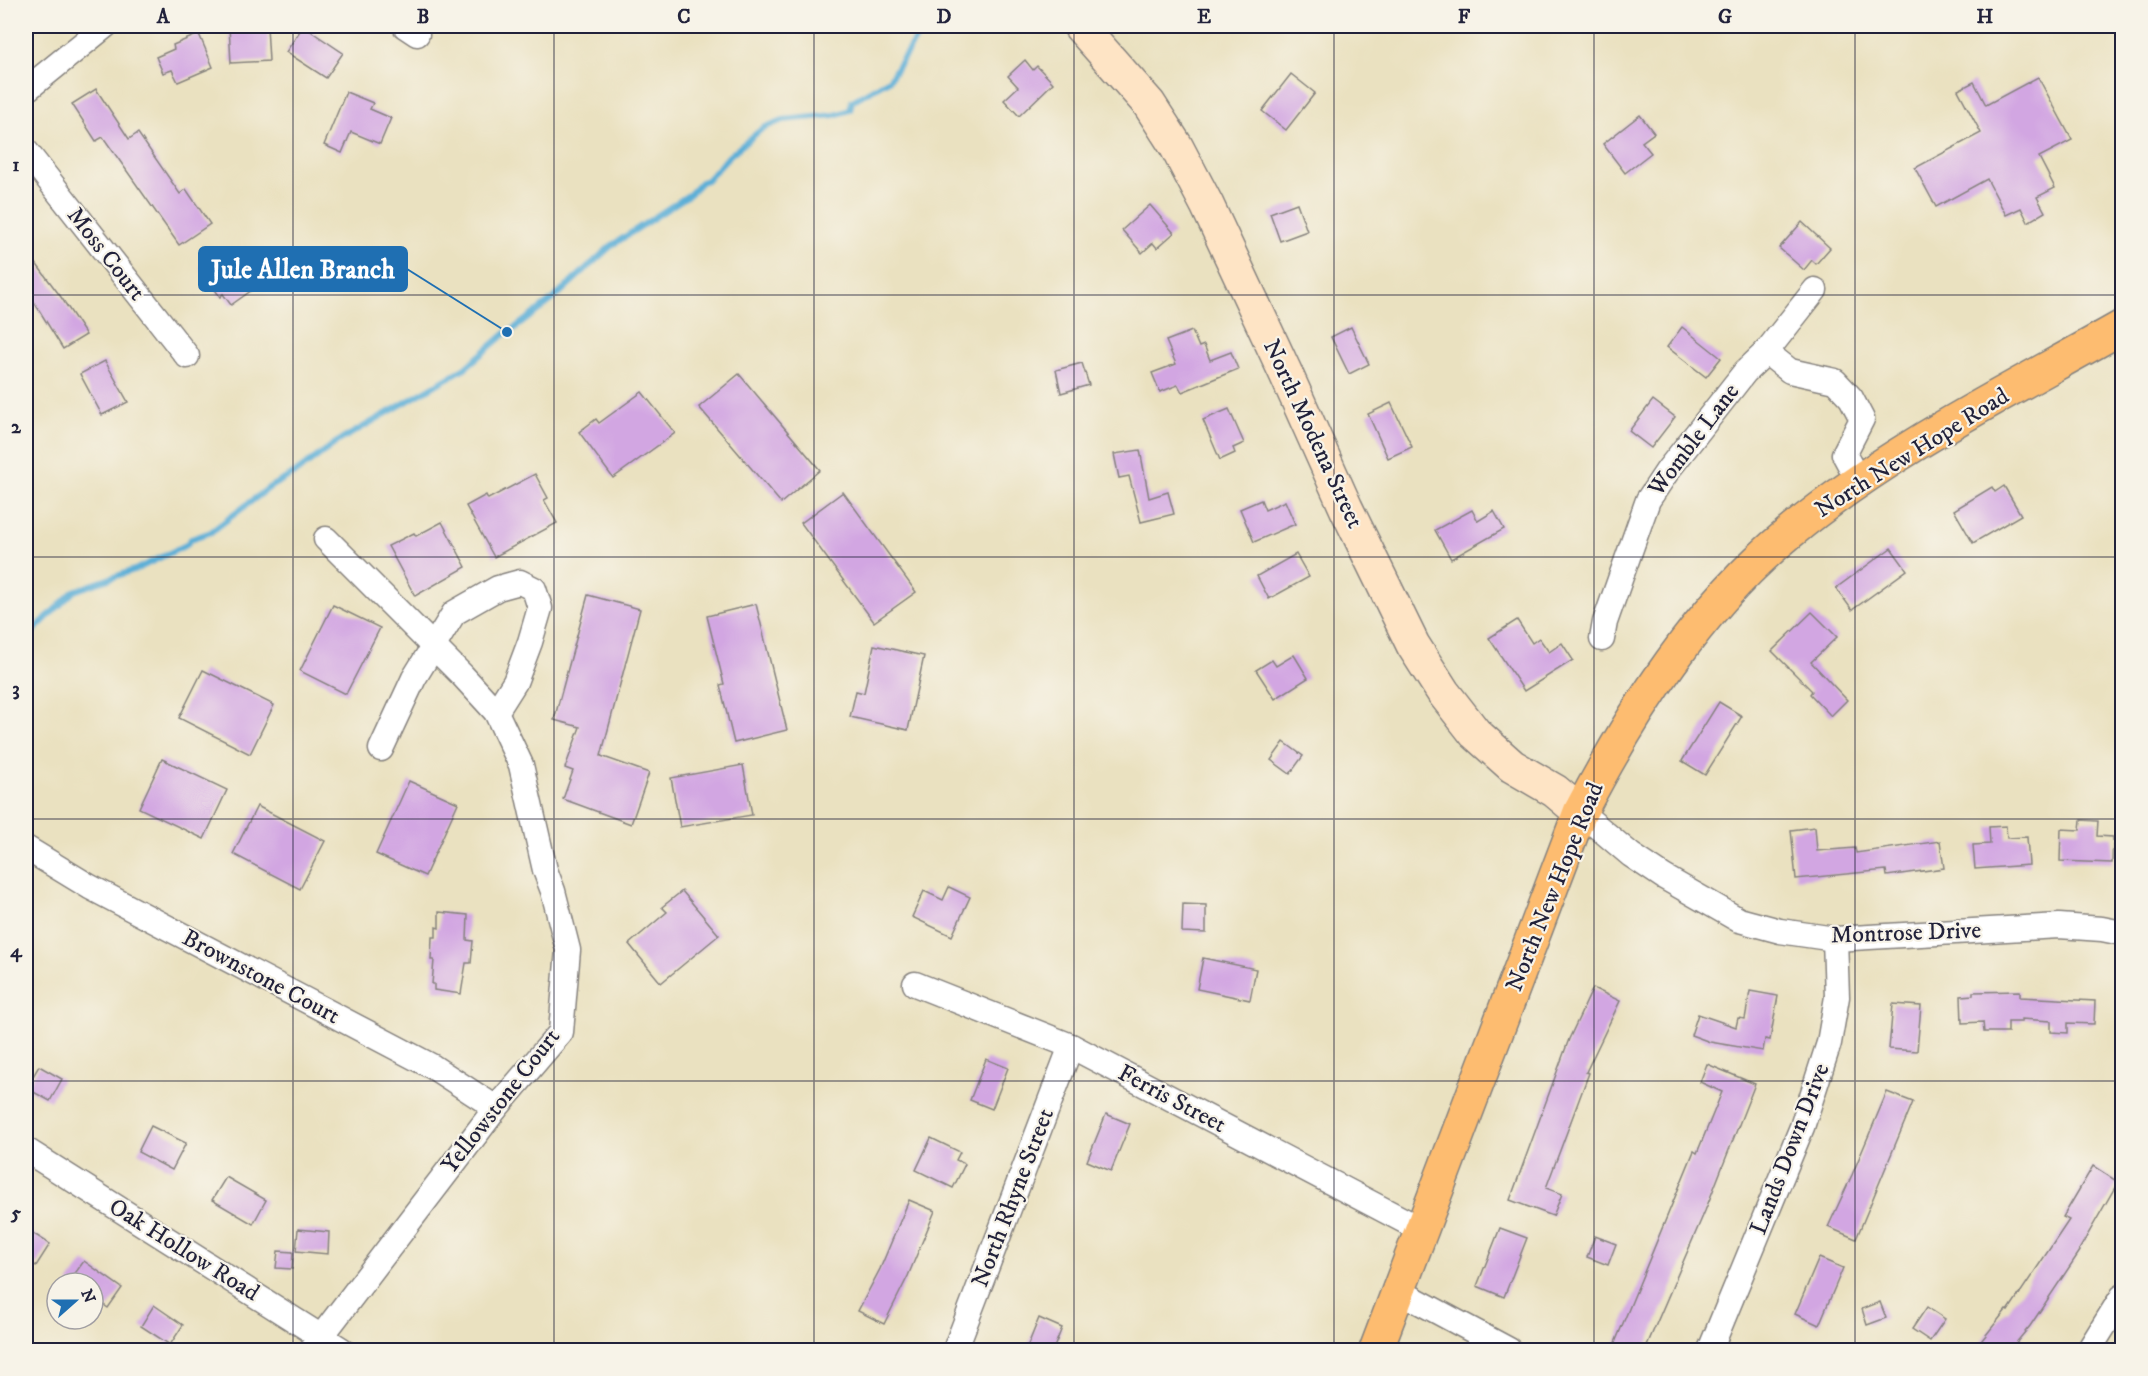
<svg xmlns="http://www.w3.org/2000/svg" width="2148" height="1376" font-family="'IM FELL DW Pica',serif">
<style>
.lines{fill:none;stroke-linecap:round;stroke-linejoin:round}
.stream{stroke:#5bafd7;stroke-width:6}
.building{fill:#d2a6e2}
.street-casing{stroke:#86827e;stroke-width:27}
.secondary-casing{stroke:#86827e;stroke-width:36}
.primary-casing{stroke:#86827e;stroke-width:36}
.street{stroke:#fff;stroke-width:24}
.secondary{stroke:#fee4c5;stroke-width:33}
.primary{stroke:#fdbc6f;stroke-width:33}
.grid{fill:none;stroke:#22223b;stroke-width:1.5;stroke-opacity:0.55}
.labels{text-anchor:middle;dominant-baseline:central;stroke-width:4.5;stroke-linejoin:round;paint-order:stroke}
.street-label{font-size:24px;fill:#22223b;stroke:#f7f3e8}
.leader{fill:none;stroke:#1f6fb2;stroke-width:2}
.callout-dot{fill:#1f6fb2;stroke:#f7f3e8;stroke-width:2}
.callout{fill:#1f6fb2;stroke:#1f6fb2;stroke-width:2}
.callout-label{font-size:26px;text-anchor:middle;font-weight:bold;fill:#fff}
.neatline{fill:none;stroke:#22223b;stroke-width:2}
.grid-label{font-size:20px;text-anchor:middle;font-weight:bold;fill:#22223b}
</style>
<rect width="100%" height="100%" fill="#f7f3e8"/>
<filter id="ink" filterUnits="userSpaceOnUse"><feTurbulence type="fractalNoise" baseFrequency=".0167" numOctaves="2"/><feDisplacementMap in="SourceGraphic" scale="12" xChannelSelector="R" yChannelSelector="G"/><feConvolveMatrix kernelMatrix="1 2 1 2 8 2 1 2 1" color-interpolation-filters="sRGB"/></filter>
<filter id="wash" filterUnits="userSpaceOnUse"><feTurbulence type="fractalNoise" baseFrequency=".008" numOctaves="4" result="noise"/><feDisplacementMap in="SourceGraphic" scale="24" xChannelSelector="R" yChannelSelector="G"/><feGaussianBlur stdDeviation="1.35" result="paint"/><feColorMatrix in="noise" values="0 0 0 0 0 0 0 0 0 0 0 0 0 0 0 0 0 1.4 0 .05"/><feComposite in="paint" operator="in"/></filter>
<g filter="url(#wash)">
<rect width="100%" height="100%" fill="#eae1c0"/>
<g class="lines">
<path class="stream" d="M 26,638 L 74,591 L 137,569 L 186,545 L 191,539 L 211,532 L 270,487 L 295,473 L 337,442 L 465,368 L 507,332 L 511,331 L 552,300 L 611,246 L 690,194 L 701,182 L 707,180 L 729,156 L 763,128 L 783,120 L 835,115 L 850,110 L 852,101 L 889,80 L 918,35 L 927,26"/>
</g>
<g id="blocks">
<g class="building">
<path d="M 229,26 L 267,26 L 269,61 L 231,63 Z"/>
<path d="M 303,26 L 343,53 L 326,78 L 286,52 Z"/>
<path d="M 199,34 L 213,67 L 178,82 L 172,70 L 163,73 L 156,57 L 174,49 L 173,45 Z"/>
<path d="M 1025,60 L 1033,70 L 1037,66 L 1053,83 L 1019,116 L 1004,100 L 1018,87 L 1008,76 Z"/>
<path d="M 1291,74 L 1315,93 L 1286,130 L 1262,111 Z"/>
<path d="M 2038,77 L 2072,140 L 2039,157 L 2055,188 L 2037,197 L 2045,212 L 2028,222 L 2021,208 L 2006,215 L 1987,179 L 1936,207 L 1915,168 L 1981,133 L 1958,90 L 1974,82 L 1986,105 Z"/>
<path d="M 96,89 L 129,139 L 138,133 L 180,194 L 186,189 L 210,224 L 179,245 L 103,137 L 96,141 L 72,104 Z"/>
<path d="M 346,92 L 373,103 L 370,109 L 391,118 L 380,144 L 351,132 L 342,153 L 324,145 Z"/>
<path d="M 1640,115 L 1654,133 L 1642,142 L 1651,153 L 1625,173 L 1603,144 Z"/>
<path d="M 1297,203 L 1307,231 L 1280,241 L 1270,213 Z"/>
<path d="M 1150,205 L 1174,233 L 1157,248 L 1153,243 L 1142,253 L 1122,230 Z"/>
<path d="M 1802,222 L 1830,248 L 1816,264 L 1812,260 L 1804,270 L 1779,248 Z"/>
<path d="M 26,250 L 61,297 L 86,335 L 63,349 L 26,289 Z"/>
<path d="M 224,250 L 252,290 L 231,305 L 223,294 L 220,297 L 200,267 Z"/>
<path d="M 1351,327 L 1369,364 L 1349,374 L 1331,337 Z"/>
<path d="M 1682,327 L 1721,358 L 1706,377 L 1667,347 Z"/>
<path d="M 1192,331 L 1199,347 L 1204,345 L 1210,360 L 1231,352 L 1238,369 L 1182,392 L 1178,385 L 1160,392 L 1152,373 L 1176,364 L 1166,341 Z"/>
<path d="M 105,361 L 128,402 L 102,415 L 80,374 Z"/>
<path d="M 1082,363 L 1089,385 L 1061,393 L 1056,370 Z"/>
<path d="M 739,374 L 820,470 L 781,503 L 699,407 Z"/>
<path d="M 642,392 L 675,433 L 613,478 L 579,432 L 596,419 L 599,423 Z"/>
<path d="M 1653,400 L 1675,417 L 1651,448 L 1629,431 Z"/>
<path d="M 1391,403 L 1412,447 L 1388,458 L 1368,414 Z"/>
<path d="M 1229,409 L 1244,443 L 1233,448 L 1235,453 L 1220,460 L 1203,420 Z"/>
<path d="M 1140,450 L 1149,498 L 1168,492 L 1174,514 L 1141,522 L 1129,476 L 1119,478 L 1114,454 Z"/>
<path d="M 535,474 L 548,498 L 544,500 L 557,523 L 494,557 L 466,506 L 486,495 L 488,499 Z"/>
<path d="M 2004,486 L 2021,515 L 1973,543 L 1954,510 L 1992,487 L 1995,492 Z"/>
<path d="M 843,492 L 916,592 L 874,622 L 801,523 Z"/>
<path d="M 1261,500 L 1265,510 L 1285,501 L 1295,524 L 1254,542 L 1240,509 Z"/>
<path d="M 1472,510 L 1478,521 L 1494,511 L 1504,529 L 1451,559 L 1435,530 Z"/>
<path d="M 442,522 L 466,567 L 415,596 L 388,546 L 414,533 L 416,536 Z"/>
<path d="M 1891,548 L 1907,570 L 1852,610 L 1836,588 Z"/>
<path d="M 1296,554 L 1309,577 L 1269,599 L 1257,576 Z"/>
<path d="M 588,595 L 640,609 L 601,756 L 649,773 L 631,824 L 563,799 L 573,771 L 565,768 L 580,727 L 554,720 Z"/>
<path d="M 756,604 L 787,730 L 734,743 L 720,685 L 724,684 L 707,616 Z"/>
<path d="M 333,605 L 380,628 L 346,694 L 300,671 Z"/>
<path d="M 1812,612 L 1837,637 L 1811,662 L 1847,700 L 1831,716 L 1810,694 L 1812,691 L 1772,651 Z"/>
<path d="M 1517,620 L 1532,643 L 1539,638 L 1549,652 L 1562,643 L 1573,660 L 1524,691 L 1489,638 Z"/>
<path d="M 874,645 L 924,656 L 908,730 L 850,717 L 856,691 L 864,693 Z"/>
<path d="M 1294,655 L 1308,678 L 1275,699 L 1256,670 L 1272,660 L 1276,666 Z"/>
<path d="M 203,670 L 274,705 L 250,754 L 179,718 Z"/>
<path d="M 1719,702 L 1742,716 L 1705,775 L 1682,761 Z"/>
<path d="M 1284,742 L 1303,756 L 1290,774 L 1271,760 Z"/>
<path d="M 162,759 L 227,790 L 204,839 L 139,808 Z"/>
<path d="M 743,765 L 752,815 L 680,827 L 671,778 Z"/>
<path d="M 409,781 L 458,803 L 425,876 L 376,854 Z"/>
<path d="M 257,806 L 325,841 L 300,889 L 233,854 Z"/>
<path d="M 2081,820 L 2098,821 L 2097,836 L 2113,837 L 2112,863 L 2060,861 L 2061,829 L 2080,830 Z"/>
<path d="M 2006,826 L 2007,838 L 2027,837 L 2029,865 L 1975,869 L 1973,845 L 1990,844 L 1989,827 Z"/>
<path d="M 1815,827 L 1817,851 L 1855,848 L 1856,853 L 1940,841 L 1944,868 L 1887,876 L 1886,870 L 1796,879 L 1791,830 Z"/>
<path d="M 949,887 L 970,897 L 952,936 L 912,917 L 924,891 L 943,900 Z"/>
<path d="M 682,891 L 719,935 L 661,983 L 629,944 L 667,912 L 662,907 Z"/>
<path d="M 1183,904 L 1206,905 L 1206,933 L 1182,932 Z"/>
<path d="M 439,912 L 468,915 L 467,940 L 473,941 L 471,963 L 466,963 L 461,994 L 434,990 L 434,984 L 432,984 L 434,960 L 431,960 L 432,937 L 436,937 L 436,927 L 439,928 Z"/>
<path d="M 1203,958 L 1256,969 L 1250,1000 L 1197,989 Z"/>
<path d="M 1593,988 L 1620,1001 L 1586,1072 L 1589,1073 L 1546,1188 L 1562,1194 L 1553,1216 L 1510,1200 L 1569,1039 Z"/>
<path d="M 1750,991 L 1778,996 L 1770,1040 L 1765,1039 L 1763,1051 L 1710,1042 L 1691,1035 L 1698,1014 L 1736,1027 L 1738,1018 L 1745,1019 Z"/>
<path d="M 2020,991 L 2020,997 L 2095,1001 L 2094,1024 L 2068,1023 L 2068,1033 L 2051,1032 L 2051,1021 L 2021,1019 L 2021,1022 L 2008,1022 L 2008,1032 L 1984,1032 L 1983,1022 L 1962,1023 L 1961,996 L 1973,995 L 1973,992 Z"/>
<path d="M 1893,1004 L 1921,1006 L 1917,1051 L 1889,1049 Z"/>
<path d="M 986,1059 L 1008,1068 L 992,1109 L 970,1100 Z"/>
<path d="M 1707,1064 L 1755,1084 L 1705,1211 L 1645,1350 L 1612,1350 L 1694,1151 L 1697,1153 L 1722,1092 L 1700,1082 Z"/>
<path d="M 39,1066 L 62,1079 L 50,1101 L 26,1088 Z"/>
<path d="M 1887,1092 L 1913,1102 L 1856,1239 L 1828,1227 L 1852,1175 Z"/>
<path d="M 1106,1114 L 1130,1124 L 1111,1171 L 1087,1161 Z"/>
<path d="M 151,1126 L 186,1143 L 172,1170 L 138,1152 Z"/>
<path d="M 931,1138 L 960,1152 L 956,1160 L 965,1164 L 953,1188 L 916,1170 Z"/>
<path d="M 2093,1166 L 2118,1182 L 2079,1250 L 2080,1251 L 2030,1326 L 2010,1350 L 1974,1350 L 2006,1310 L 2008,1311 L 2069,1220 L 2063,1217 Z"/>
<path d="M 226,1177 L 266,1200 L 253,1224 L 212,1200 Z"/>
<path d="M 909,1200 L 935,1211 L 908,1276 L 884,1324 L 858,1311 L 880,1269 Z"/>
<path d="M 1500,1228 L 1527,1238 L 1504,1297 L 1477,1286 Z"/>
<path d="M 26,1229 L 50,1244 L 36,1266 L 26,1259 Z"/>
<path d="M 298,1229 L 329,1232 L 328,1254 L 296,1251 Z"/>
<path d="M 1595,1236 L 1616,1244 L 1608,1265 L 1587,1257 Z"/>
<path d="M 278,1251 L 293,1252 L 292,1269 L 276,1268 Z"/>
<path d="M 1819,1258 L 1843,1268 L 1819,1325 L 1795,1314 Z"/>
<path d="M 84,1261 L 122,1288 L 108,1308 L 93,1297 L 93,1283 L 68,1283 Z"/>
<path d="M 1880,1302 L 1886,1318 L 1867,1325 L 1862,1309 Z"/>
<path d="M 154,1305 L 183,1325 L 170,1345 L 141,1326 Z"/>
<path d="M 1927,1307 L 1945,1319 L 1930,1341 L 1912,1329 Z"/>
<path d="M 1039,1318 L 1062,1328 L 1053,1350 L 1026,1350 Z"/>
</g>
</g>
</g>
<g filter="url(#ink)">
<use href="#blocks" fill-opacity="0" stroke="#86827e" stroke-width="1.5"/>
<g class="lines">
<defs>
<g id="street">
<path d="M 405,26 L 417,34"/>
<path d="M 26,90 L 105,26"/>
<path d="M 26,151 L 187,356"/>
<path d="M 1766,352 L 1790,371 L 1835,381 L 1851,398 L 1862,419 L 1844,454 L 1858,480"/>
<path d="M 326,539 L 462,675 L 496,712"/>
<path d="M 1602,639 L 1605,622 L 1648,500 L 1668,470 L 1745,372 L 1766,352 L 1815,290"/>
<path d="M 1580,812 L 1631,855 L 1664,877 L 1739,920 L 1780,931 L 1835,939 L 2059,926 L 2102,929 L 2122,933"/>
<path d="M 26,848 L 90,887 L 433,1067 L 496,1108"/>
<path d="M 915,984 L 1071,1046 L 1422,1230"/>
<path d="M 26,1150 L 342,1350"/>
<path d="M 1399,1291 L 1509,1350"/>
<path d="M 311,1350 L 496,1108 L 561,1032 L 568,950 L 553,891 L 545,870 L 521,765 L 496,712 L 515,682 L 530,642 L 540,608 L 534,589 L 520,582 L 498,588 L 454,613 L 414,678 L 381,749"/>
<path d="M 955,1350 L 1071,1046"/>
<path d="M 1710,1350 L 1802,1127 L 1829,1043 L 1837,997 L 1835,939"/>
<path d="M 2089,1350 L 2122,1297"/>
</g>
<path id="secondary" d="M 1080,26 L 1149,104 L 1176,146 L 1207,205 L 1286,374 L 1346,508 L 1413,645 L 1443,692 L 1475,733 L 1512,766 L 1555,791 L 1580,812"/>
<path id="primary" d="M 1376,1350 L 1580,812 C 1633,711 1699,607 1788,534 C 1889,450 2008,392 2122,327"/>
</defs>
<use href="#street" class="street-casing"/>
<use href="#secondary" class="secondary-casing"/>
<use href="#primary" class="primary-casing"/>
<use href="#street" class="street"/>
<use href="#secondary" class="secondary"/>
<use href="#primary" class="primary"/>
</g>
</g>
<path class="grid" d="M 293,26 L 293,1350M 554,26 L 554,1350M 814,26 L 814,1350M 1074,26 L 1074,1350M 1334,26 L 1334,1350M 1594,26 L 1594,1350M 1855,26 L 1855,1350M 26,295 L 2122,295M 26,557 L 2122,557M 26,819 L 2122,819M 26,1081 L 2122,1081"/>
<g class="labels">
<g class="street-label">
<text transform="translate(106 254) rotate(52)">Moss Court</text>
<text transform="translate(1313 434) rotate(65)">North Modena Street</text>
<text transform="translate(1694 440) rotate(-53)">Womble Lane</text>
<text transform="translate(1912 453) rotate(-32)">North New Hope Road</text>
<text transform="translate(1555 887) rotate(-68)">North New Hope Road</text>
<text transform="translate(1906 933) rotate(-2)">Montrose Drive</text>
<text transform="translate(261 977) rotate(28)">Brownstone Court</text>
<text transform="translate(1172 1099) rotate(28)">Ferris Street</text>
<text transform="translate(501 1101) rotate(-52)">Yellowstone Court</text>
<text transform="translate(1790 1149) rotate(-69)">Lands Down Drive</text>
<text transform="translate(1013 1198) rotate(-69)">North Rhyne Street</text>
<text transform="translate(184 1250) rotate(32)">Oak Hollow Road</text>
</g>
</g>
<path class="leader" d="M507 332L407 269"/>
<circle class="callout-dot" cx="507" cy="332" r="6"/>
<rect class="callout" x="199" y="247" width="208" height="44" rx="6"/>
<g class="callout-label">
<text x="303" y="278">Jule Allen Branch</text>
</g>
<rect width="2148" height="1376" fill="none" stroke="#f7f3e8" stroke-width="66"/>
<g transform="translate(75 1301) rotate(69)"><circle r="28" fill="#f7f3e8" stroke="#a29fa3" stroke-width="1.5"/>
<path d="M0-4.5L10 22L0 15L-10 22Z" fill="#1f6fb2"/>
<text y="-9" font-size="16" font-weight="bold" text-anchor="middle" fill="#22223b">N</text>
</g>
<rect x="33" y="33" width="2082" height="1310" class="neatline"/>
<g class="grid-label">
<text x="163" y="23">A</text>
<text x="423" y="23">B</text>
<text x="684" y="23">C</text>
<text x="944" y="23">D</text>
<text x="1204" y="23">E</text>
<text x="1464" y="23">F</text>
<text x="1725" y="23">G</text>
<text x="1985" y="23">H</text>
<text x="16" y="171">1</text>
<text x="16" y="433">2</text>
<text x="16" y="695">3</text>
<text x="16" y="957">4</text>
<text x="16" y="1219">5</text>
</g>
</svg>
